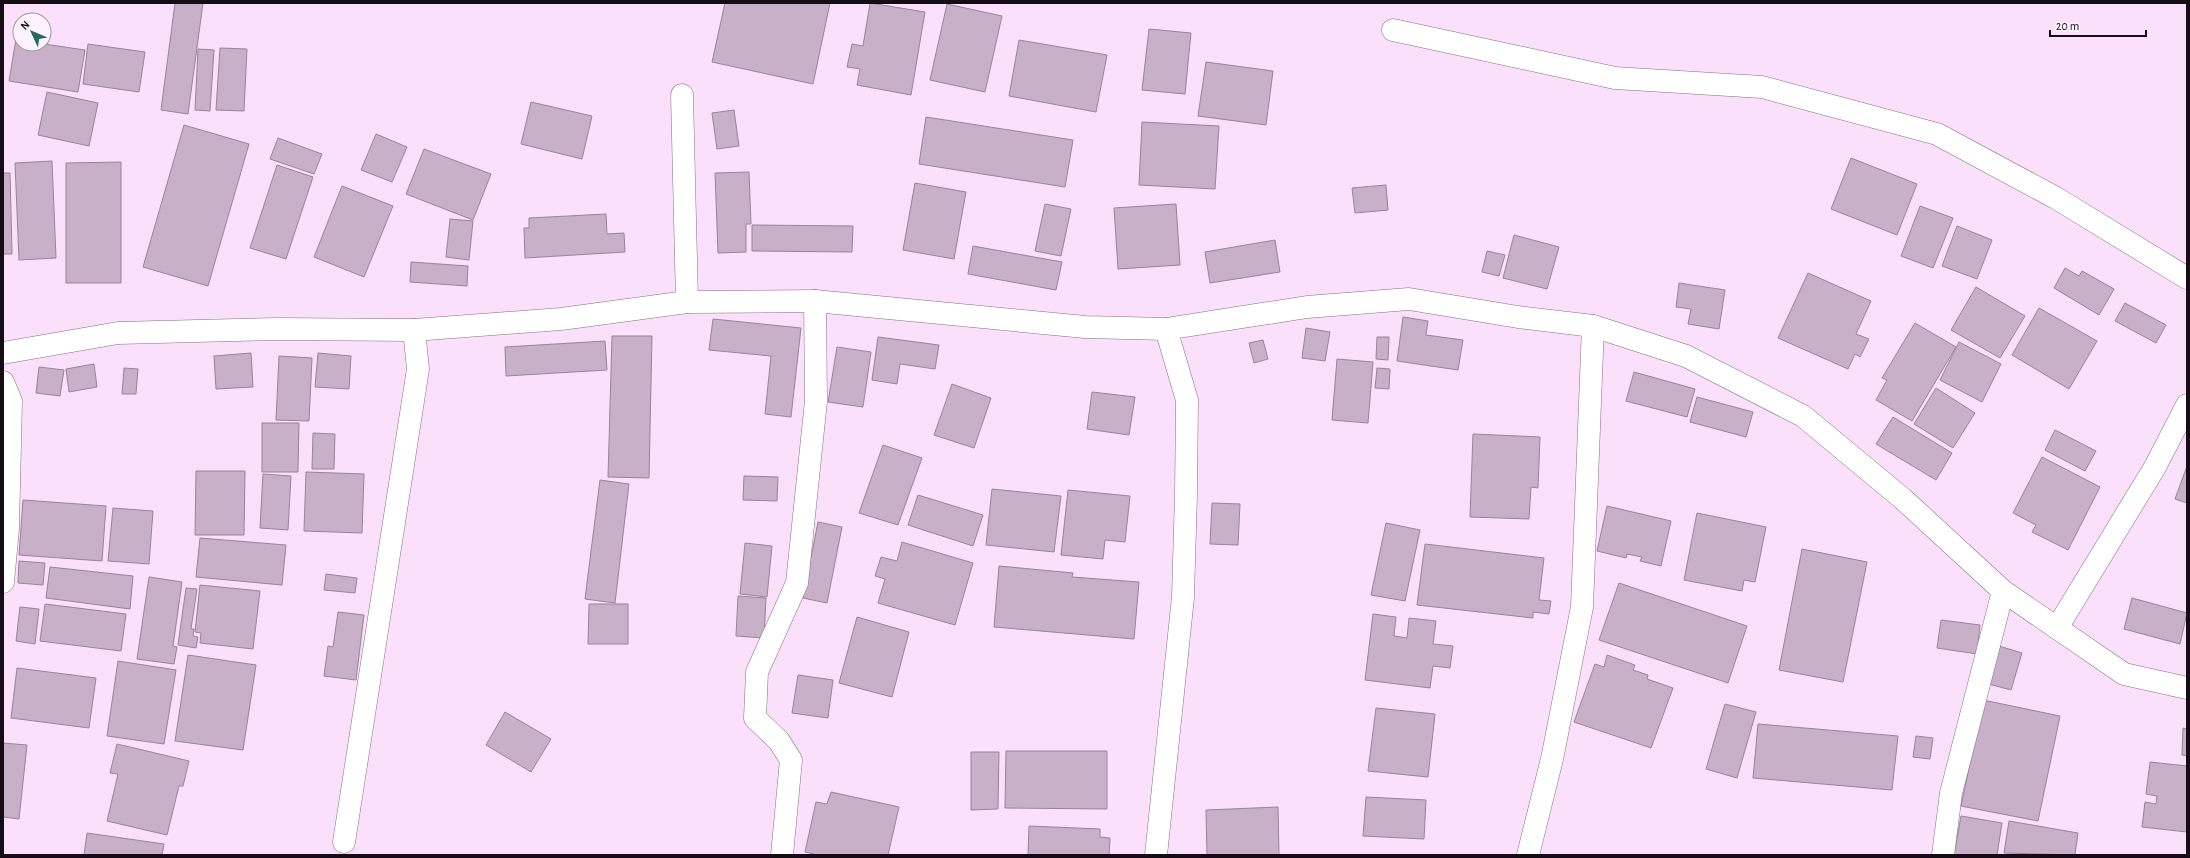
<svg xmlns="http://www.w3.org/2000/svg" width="2190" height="858" font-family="'Alegreya Sans',sans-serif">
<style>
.building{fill:#c8b0c9;stroke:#9a839a}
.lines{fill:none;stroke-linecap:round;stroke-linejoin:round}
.minor-casing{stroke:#856f85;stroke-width:23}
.minor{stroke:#fff;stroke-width:22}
</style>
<rect width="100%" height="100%" fill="#fae0fa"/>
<g class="building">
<path d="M 175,3 L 203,3 L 188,114 L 161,110 Z"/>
<path d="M 725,3 L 830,3 L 813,84 L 712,62 Z"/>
<path d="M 870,3 L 925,12 L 911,95 L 857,85 L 860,69 L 847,67 L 852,44 L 863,46 Z"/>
<path d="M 947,4 L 1002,16 L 985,92 L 930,80 Z"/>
<path d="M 1149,29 L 1191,33 L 1185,94 L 1142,90 Z"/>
<path d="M 16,39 L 20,40 L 20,44 L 44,44 L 85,50 L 78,92 L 9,81 Z"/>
<path d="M 1019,40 L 1107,55 L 1096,112 L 1009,96 Z"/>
<path d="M 88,44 L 145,52 L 139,92 L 83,84 Z"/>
<path d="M 220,48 L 247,49 L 244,111 L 216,110 Z"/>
<path d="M 198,49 L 214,50 L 210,111 L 195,110 Z"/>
<path d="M 1206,62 L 1273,71 L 1266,125 L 1198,116 Z"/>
<path d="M 47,92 L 98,103 L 89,146 L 38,135 Z"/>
<path d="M 531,102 L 592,116 L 582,159 L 521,144 Z"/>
<path d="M 734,110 L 739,146 L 717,149 L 712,113 Z"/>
<path d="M 926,117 L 1073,140 L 1065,187 L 919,164 Z"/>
<path d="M 1142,122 L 1219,126 L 1215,189 L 1139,185 Z"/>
<path d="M 184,125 L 249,144 L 208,286 L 143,267 Z"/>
<path d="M 376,134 L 407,147 L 392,182 L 361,170 Z"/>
<path d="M 278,138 L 322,154 L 314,174 L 270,159 Z"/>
<path d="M 424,149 L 491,174 L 473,220 L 406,194 Z"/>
<path d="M 1851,158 L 1917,184 L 1897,235 L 1831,209 Z"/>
<path d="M 52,161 L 56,258 L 19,260 L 15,163 Z"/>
<path d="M 121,162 L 121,283 L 66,283 L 66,163 Z"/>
<path d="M 277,165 L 313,177 L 286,259 L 250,248 Z"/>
<path d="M 749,172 L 751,224 L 746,224 L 746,252 L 718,253 L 715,173 Z"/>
<path d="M 3,173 L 10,173 L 12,254 L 3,254 Z"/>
<path d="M 915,183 L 966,192 L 954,259 L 903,250 Z"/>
<path d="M 1386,185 L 1388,210 L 1355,213 L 1352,188 Z"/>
<path d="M 342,186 L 393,206 L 364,277 L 314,257 Z"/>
<path d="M 1045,204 L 1071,209 L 1061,256 L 1035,251 Z"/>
<path d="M 1176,204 L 1180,265 L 1118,269 L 1114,208 Z"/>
<path d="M 1920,206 L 1953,218 L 1933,268 L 1901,256 Z"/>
<path d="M 606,214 L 607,234 L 624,233 L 625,252 L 525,258 L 524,228 L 529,228 L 529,218 Z"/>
<path d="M 450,219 L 473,221 L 469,260 L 446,257 Z"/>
<path d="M 752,225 L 853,226 L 852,252 L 752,251 Z"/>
<path d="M 1957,226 L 1992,240 L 1977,279 L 1942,266 Z"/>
<path d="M 1514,235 L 1559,247 L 1547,289 L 1503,278 Z"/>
<path d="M 1275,240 L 1280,272 L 1210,283 L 1205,252 Z"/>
<path d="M 973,246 L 1062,262 L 1056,290 L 968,274 Z"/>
<path d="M 1487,251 L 1505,255 L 1499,276 L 1482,272 Z"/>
<path d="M 411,262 L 468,266 L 467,286 L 410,282 Z"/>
<path d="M 2065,268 L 2079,276 L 2082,271 L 2114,289 L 2099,315 L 2054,288 Z"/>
<path d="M 1808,273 L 1871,301 L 1856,334 L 1869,339 L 1860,357 L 1855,354 L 1848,369 L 1778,338 Z"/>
<path d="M 1679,283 L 1725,290 L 1719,329 L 1688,324 L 1691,309 L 1676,307 Z"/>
<path d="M 1976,287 L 2025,316 L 2000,358 L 1951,330 Z"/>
<path d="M 2125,303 L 2166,325 L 2156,343 L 2115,321 Z"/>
<path d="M 2039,308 L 2097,341 L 2069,389 L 2012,355 Z"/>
<path d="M 1403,317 L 1428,321 L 1426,335 L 1463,340 L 1458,370 L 1397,361 Z"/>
<path d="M 713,319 L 801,328 L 791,417 L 765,414 L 771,356 L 709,350 Z"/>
<path d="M 1915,323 L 1956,347 L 1912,421 L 1876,400 L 1887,380 L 1882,378 Z"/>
<path d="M 1306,328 L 1330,332 L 1325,361 L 1302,358 Z"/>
<path d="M 612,336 L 652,336 L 649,478 L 608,477 Z"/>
<path d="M 878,337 L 939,345 L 935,369 L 900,364 L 897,384 L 872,380 Z"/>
<path d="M 1377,337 L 1389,337 L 1388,360 L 1376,359 Z"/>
<path d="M 1263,340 L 1268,359 L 1254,363 L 1249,343 Z"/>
<path d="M 605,341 L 607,370 L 506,376 L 505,347 Z"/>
<path d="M 1959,342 L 2001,364 L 1982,402 L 1940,380 Z"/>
<path d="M 837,347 L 871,352 L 863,407 L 828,402 Z"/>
<path d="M 251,353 L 253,387 L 216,389 L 214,356 Z"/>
<path d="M 318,353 L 351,356 L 349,389 L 315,387 Z"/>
<path d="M 279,356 L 312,358 L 309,421 L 276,420 Z"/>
<path d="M 1337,359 L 1373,362 L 1368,423 L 1332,420 Z"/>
<path d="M 94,364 L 97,387 L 69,392 L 66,369 Z"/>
<path d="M 39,367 L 64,370 L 60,396 L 36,393 Z"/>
<path d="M 124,368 L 138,369 L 136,394 L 122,394 Z"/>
<path d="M 1377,368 L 1390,369 L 1389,389 L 1375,388 Z"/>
<path d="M 1634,372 L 1695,389 L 1687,417 L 1626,401 Z"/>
<path d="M 952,384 L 991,398 L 974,448 L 934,435 Z"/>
<path d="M 1936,388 L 1975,413 L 1953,448 L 1914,424 Z"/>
<path d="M 1092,392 L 1135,397 L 1129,435 L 1087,429 Z"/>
<path d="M 1697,397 L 1753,412 L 1746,437 L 1690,422 Z"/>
<path d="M 1893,417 L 1952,453 L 1936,480 L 1876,444 Z"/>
<path d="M 262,423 L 299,423 L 298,472 L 262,472 Z"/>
<path d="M 2055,430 L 2096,451 L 2085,471 L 2045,450 Z"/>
<path d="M 313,433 L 335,434 L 334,469 L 312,469 Z"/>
<path d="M 1473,434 L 1540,437 L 1538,488 L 1531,487 L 1529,519 L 1470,517 Z"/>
<path d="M 883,445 L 922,458 L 898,525 L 859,513 Z"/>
<path d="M 2042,457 L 2100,487 L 2068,550 L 2032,532 L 2036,525 L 2013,513 Z"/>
<path d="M 2187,466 L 2187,503 L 2175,499 Z"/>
<path d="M 196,471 L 245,471 L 244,535 L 195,535 Z"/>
<path d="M 306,472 L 364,474 L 362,533 L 304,531 Z"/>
<path d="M 263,474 L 291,476 L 288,530 L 260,528 Z"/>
<path d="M 744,476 L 778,477 L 777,501 L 743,500 Z"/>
<path d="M 600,480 L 629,484 L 615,603 L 585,599 Z"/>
<path d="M 992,489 L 1061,496 L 1054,552 L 986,545 Z"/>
<path d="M 1068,490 L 1130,496 L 1125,542 L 1105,540 L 1103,559 L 1061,555 Z"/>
<path d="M 918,495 L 983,515 L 973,546 L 908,525 Z"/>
<path d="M 23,500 L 106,506 L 102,561 L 19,555 Z"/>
<path d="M 1212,503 L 1240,504 L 1238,545 L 1210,544 Z"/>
<path d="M 1607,506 L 1671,521 L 1661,566 L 1640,561 L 1642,557 L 1627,554 L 1626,558 L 1597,551 Z"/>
<path d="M 113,508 L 153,511 L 149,564 L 108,561 Z"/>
<path d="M 1697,513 L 1766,527 L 1755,582 L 1744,580 L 1742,591 L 1684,580 Z"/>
<path d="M 818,522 L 842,527 L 827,603 L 803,598 Z"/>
<path d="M 1386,523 L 1420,530 L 1405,601 L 1371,595 Z"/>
<path d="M 200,538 L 286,545 L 282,585 L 196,577 Z"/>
<path d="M 902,542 L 973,563 L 955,625 L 878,603 L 885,579 L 875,576 L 881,557 L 897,561 Z"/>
<path d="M 745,543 L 772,546 L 767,597 L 740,594 Z"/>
<path d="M 1425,544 L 1544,558 L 1539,600 L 1551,601 L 1549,614 L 1533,612 L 1533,618 L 1417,605 Z"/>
<path d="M 1802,549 L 1867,562 L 1843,682 L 1779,670 Z"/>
<path d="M 19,561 L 45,563 L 43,585 L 18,583 Z"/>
<path d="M 999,566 L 1073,573 L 1072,577 L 1139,582 L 1134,639 L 994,627 Z"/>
<path d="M 50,567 L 133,576 L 130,609 L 46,598 Z"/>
<path d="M 326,574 L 357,578 L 355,593 L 324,590 Z"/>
<path d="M 149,577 L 182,582 L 173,646 L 177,647 L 174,664 L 137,659 Z"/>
<path d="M 1619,583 L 1747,626 L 1728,683 L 1599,640 Z"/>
<path d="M 200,585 L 260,591 L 253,649 L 200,643 L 201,633 L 195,632 Z"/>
<path d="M 186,588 L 197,589 L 191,629 L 194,629 L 193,636 L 198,637 L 196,648 L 178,645 Z"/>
<path d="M 738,596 L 766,598 L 764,638 L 736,636 Z"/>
<path d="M 2132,598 L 2187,613 L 2180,644 L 2124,629 Z"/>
<path d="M 45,604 L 126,614 L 121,651 L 40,641 Z"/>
<path d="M 589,604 L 628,604 L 628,644 L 588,644 Z"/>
<path d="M 20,607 L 39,609 L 35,644 L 16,641 Z"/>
<path d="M 338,612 L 364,615 L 356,680 L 324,676 L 328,646 L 333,647 Z"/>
<path d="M 1373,614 L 1396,617 L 1394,636 L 1407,638 L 1409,618 L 1436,621 L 1433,644 L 1453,646 L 1450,668 L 1433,666 L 1430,688 L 1365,680 Z"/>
<path d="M 857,617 L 909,632 L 892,697 L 839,683 Z"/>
<path d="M 1941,620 L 1980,625 L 1977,654 L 1937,648 Z"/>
<path d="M 1999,646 L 2022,653 L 2011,690 L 1989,684 Z"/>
<path d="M 188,655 L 256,665 L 243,750 L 175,741 Z"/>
<path d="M 1607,655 L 1635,665 L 1633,670 L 1648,675 L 1647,679 L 1673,688 L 1651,748 L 1574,722 L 1595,664 L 1604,667 Z"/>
<path d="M 118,661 L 176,670 L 164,744 L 107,736 Z"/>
<path d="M 17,668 L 96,678 L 89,728 L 11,718 Z"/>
<path d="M 798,675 L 833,680 L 828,718 L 792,713 Z"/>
<path d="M 1983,700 L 2060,716 L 2038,821 L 1961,806 Z"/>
<path d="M 1725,704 L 1756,712 L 1737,778 L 1706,769 Z"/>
<path d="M 1376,708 L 1435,714 L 1428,777 L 1368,771 Z"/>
<path d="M 505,712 L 551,739 L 531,772 L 486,745 Z"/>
<path d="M 1758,724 L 1898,736 L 1892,790 L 1753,778 Z"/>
<path d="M 2183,728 L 2187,729 L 2187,756 L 2182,755 Z"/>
<path d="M 1916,736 L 1933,738 L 1930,759 L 1913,757 Z"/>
<path d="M 3,743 L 27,745 L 19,819 L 3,817 Z"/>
<path d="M 117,744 L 189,761 L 183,786 L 179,786 L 167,835 L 107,821 L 118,774 L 110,773 Z"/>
<path d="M 1006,751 L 1107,751 L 1107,809 L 1005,808 Z"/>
<path d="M 971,752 L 999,752 L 998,809 L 971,810 Z"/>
<path d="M 2150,762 L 2187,766 L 2187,832 L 2142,827 L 2145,802 L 2156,804 L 2157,796 L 2146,794 Z"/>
<path d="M 831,792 L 899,807 L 888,855 L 818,855 L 805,852 L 816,802 L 827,804 Z"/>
<path d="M 1366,797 L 1426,800 L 1424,839 L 1363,836 Z"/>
<path d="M 1278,807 L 1279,855 L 1207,855 L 1206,810 Z"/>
<path d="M 1961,816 L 2002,823 L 1997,855 L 1954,855 Z"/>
<path d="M 2009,821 L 2078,833 L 2075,855 L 2004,853 Z"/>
<path d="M 1029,826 L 1100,829 L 1100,837 L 1110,838 L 1109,855 L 1028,855 Z"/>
<path d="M 87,833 L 164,844 L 162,855 L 84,855 Z"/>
</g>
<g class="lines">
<defs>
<g id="minor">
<path d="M 1393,30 L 1615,78 L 1762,87 L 1937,134 L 2056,198 L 2187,278"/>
<path d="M 682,95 L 687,302"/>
<path d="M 3,353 L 118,333 L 277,329 L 414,330 L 561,319 L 687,302 L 815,301 L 1085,327 L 1166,329 L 1307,307 L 1409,299 L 1518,317 L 1593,326 L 1686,356 L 1803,416 L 1903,499 L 2003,591 L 2124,674 L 2187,688"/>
<path d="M 3,382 L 11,401 L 8,529 L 3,582"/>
<path d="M 2057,628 L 2155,467 L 2187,405"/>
<path d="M 344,842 L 418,369 L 414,330"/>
<path d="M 782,855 L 791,760 L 779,741 L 755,718 L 757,672 L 797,583 L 816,401 L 815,301"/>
<path d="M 1156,855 L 1183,597 L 1186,494 L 1187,400 L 1166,329"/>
<path d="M 1528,855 L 1552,759 L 1582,607 L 1593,326"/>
<path d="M 1943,855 L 1951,793 L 2003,591"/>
</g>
</defs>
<use href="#minor" class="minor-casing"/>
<use href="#minor" class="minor"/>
</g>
<rect width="2190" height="858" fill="none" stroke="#150c15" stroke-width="8"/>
<g transform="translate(32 32) rotate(314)"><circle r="19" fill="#fef3fe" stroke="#a197a1"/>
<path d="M0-3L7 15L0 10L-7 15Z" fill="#276a5b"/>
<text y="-6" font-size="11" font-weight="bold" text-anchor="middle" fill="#150c15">N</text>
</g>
<path d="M2050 30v6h96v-6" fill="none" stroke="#150c15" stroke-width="2"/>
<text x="2056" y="30" font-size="12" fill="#150c15" stroke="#fef3fe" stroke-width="3" paint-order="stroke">20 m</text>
</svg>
